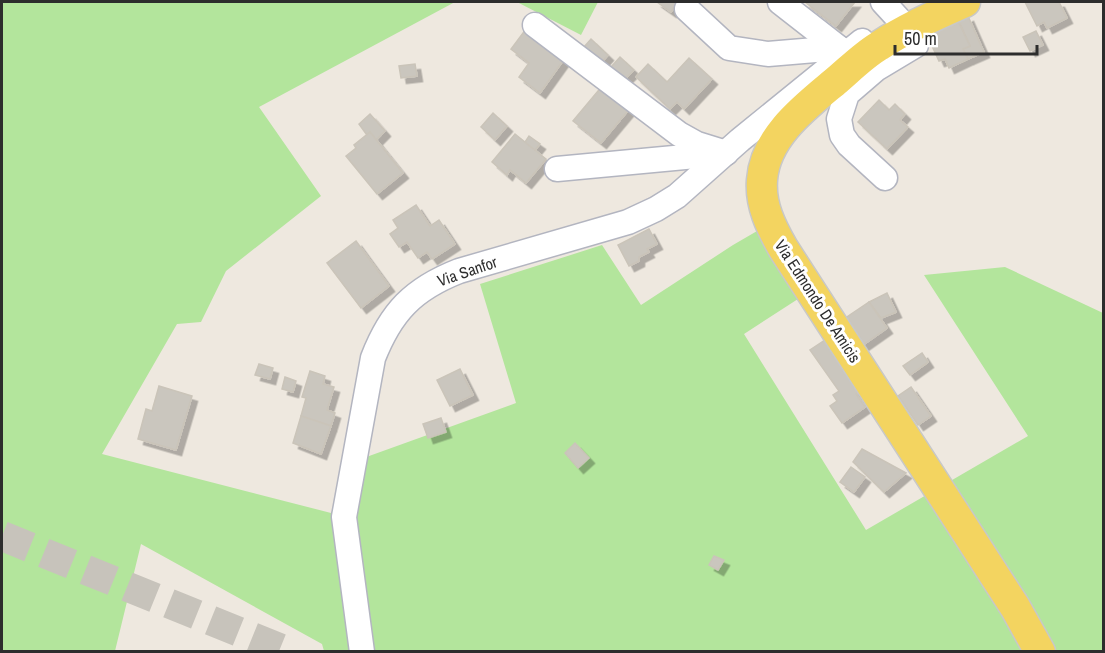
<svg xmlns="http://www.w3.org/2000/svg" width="1105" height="653" font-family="'Archivo Narrow',sans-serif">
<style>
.green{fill:#b3e59c}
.building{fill:#cac6be;stroke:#cac4b9;stroke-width:1.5;filter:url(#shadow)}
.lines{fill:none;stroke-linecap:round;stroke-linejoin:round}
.major-tunnel{stroke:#c7c3bb;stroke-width:30;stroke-dasharray:30 15;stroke-linecap:butt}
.minor-casing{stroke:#b3b5c0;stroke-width:27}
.major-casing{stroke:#c8c8c8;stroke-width:33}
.minor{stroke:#fff;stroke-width:24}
.major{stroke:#f3d460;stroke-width:30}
.labels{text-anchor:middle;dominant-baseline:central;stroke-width:6;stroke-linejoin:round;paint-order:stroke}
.street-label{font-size:16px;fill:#2d2d2d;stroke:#fff}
</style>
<defs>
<filter id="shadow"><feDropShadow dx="5.5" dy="5.5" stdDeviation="0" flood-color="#0004"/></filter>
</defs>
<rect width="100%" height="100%" fill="#eee8df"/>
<g class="green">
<path d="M 2,2 L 455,2 L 259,107 L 321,196 L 226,271 L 201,322 L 177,324 L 102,454 L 331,513 L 358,460 L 516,403 L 480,284 L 602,245 L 641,305 L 733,245 L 776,220 L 815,288 L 744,334 L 866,530 L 1028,436 L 924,275 L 1005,267 L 1103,313 L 1103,651 L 324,651 L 322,644 L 141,544 L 115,651 L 2,651 Z"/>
<path d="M 517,2 L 598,2 L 581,35 Z"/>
</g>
<g class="building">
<path d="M 657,2 L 678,2 L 671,12 Z"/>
<path d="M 805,2 L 855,2 L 836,26 Z"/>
<path d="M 1025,2 L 1059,2 L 1067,18 L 1047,28 L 1044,22 L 1037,26 Z"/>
<path d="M 968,16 L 984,52 L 968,59 L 963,49 L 970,46 L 959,21 Z"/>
<path d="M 957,19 L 970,46 L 963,49 L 968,59 L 949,68 L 945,59 L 939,61 L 926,33 Z"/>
<path d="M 526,29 L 565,58 L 540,93 L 519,77 L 529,63 L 511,49 Z"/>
<path d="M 1036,31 L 1043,45 L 1030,51 L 1023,37 Z"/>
<path d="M 591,39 L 608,55 L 601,63 L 584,47 Z"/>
<path d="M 620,57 L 634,70 L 624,80 L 611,67 Z"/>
<path d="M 689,58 L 712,79 L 684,109 L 677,102 L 670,109 L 636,77 L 648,64 L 667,82 Z"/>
<path d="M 415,64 L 417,76 L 401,78 L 399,66 Z"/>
<path d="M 603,85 L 631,107 L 601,143 L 573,121 Z"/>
<path d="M 879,100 L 889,110 L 895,104 L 905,114 L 900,120 L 908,127 L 887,149 L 858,122 Z"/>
<path d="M 493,113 L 507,126 L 495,140 L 481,127 Z"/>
<path d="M 370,114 L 385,131 L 376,140 L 370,132 L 367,135 L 359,124 Z"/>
<path d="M 370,132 L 403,173 L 377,194 L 346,156 L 356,148 L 354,145 Z"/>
<path d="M 515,134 L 546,159 L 526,183 L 510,170 L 507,175 L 492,162 Z"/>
<path d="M 529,136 L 540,144 L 535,150 L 525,142 Z"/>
<path d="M 416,205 L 430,226 L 439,220 L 455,244 L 432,259 L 427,252 L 418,258 L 407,242 L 399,247 L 390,234 L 398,228 L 393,220 Z"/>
<path d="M 649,229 L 657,244 L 647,249 L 649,252 L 639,257 L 639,261 L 629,266 L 618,245 Z"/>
<path d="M 356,241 L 389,286 L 361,308 L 327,263 Z"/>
<path d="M 887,293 L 896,312 L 881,318 L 869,302 Z"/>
<path d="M 869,302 L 887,328 L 863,345 L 844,319 Z"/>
<path d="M 825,340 L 860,391 L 856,394 L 865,407 L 842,423 L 830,406 L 837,401 L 833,395 L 839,391 L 810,350 Z"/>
<path d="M 922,353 L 928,362 L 910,375 L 903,366 Z"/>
<path d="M 259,364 L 273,368 L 270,379 L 255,375 Z"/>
<path d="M 460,369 L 473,395 L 450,406 L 437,380 Z"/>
<path d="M 310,371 L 325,376 L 323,384 L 334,387 L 327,410 L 335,413 L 331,426 L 301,416 L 306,398 L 302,397 Z"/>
<path d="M 285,377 L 296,381 L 293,392 L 282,389 Z"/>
<path d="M 159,386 L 192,396 L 176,450 L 138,439 L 146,409 L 152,411 Z"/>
<path d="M 911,387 L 931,416 L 918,425 L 898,396 Z"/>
<path d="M 301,416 L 331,426 L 321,454 L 293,443 Z"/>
<path d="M 441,418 L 446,432 L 428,438 L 423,424 Z"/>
<path d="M 575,443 L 589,458 L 578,468 L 565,453 Z"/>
<path d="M 862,449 L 906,473 L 884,492 L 853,462 Z"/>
<path d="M 851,467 L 865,477 L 854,492 L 840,482 Z"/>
<path d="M 714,556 L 724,560 L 718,570 L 709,565 Z"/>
</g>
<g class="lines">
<path class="major-tunnel" d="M 2,536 L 289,652"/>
<defs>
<g id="minor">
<path d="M 780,2 L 844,52"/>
<path d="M 883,2 L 917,39 L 916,45 L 876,69 L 847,94 L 839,119 L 842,135 L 849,145 L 885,178"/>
<path d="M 687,9 L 729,48 L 768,54 L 839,48"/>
<path d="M 535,25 L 679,134 L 697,144 L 726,153"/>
<path d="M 557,169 L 717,154"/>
<path d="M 362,652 L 344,517 L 373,358 C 391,312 413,289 459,271 L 628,222 L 656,209 L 677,196 L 740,140 L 862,41"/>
</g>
<path id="major" d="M 965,2 C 936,15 906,28 879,46 C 864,55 851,68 837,80 C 806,106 765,136 762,180 C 760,205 771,227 783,248 L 1015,607 L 1040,652"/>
</defs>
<use href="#minor" class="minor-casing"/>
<use href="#major" class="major-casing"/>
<use href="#minor" class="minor"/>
<use href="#major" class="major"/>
</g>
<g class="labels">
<g class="street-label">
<text transform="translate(467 271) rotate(-19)">Via Sanfor</text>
<text transform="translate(818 301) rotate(57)">Via Edmondo De Amicis</text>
</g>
</g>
<rect width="1105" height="653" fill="none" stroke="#2d2d2d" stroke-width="6"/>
<path d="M895 45v9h142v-9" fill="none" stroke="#2d2d2d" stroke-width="3"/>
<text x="904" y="45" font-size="18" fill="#2d2d2d" stroke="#ffffff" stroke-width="4.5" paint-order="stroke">50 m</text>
</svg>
